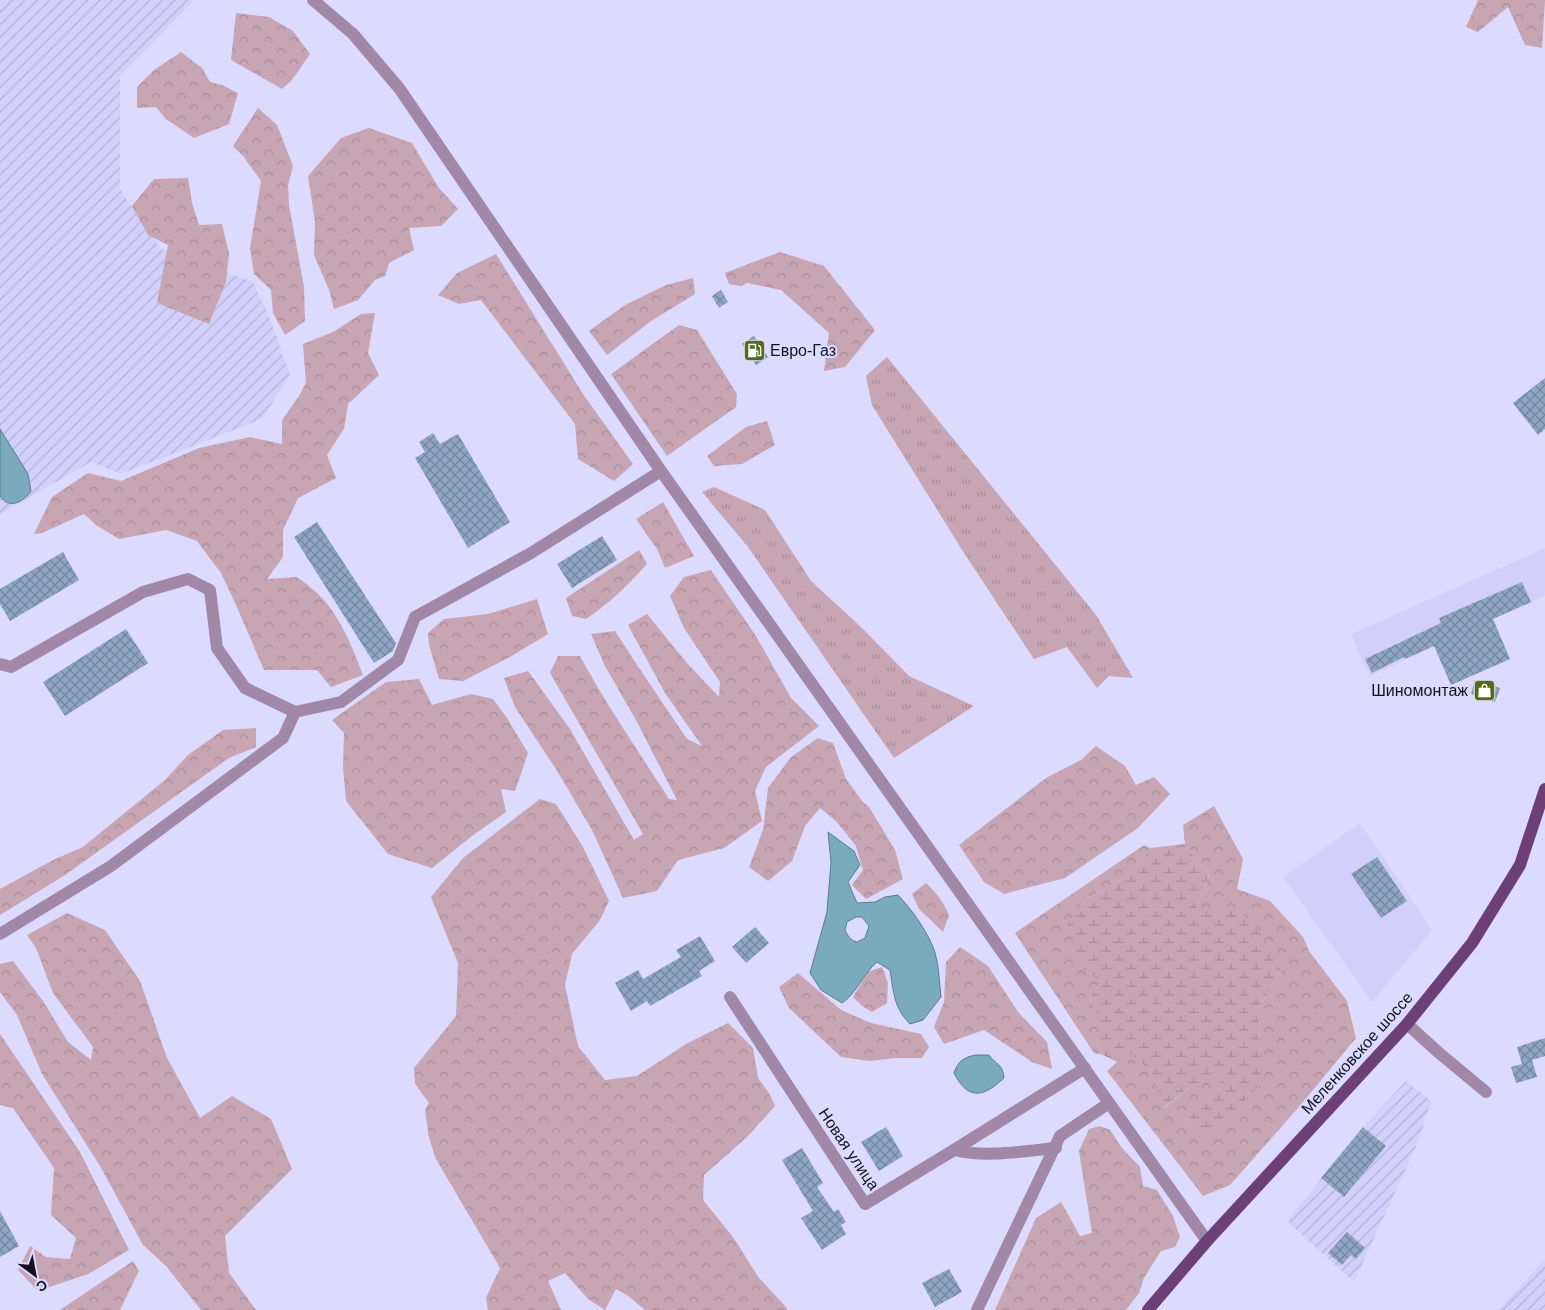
<svg xmlns="http://www.w3.org/2000/svg" width="1545" height="1310" font-family="Helvetica,sans-serif">
<style>
.built{fill:#d2d0fb}
.industrial{fill:url(#industrial-furrows)}
.grass{fill:url(#grass-tufts)}
.forest{fill:url(#forest-crowns)}
.wetland{fill:url(#wetland-marsh)}
.water{fill:#79abbd;stroke:#5a7d8d;fill-rule:evenodd}
.building{fill:url(#building-cross-hatch)}
.lines{fill:none;stroke-linecap:round;stroke-linejoin:round}
.minor{stroke:#a188a7;stroke-width:12}
.major{stroke:#6c4076;stroke-width:12}
.labels{text-anchor:middle;dominant-baseline:central;stroke-width:4;stroke-linejoin:round;paint-order:stroke}
.poi-label{font-size:16px;fill:#13121e;stroke:#dcdafe;text-anchor:start}
.street-label{font-size:16px;fill:#13121e;stroke:#dcdafe}
</style>
<defs>
<pattern id="industrial-furrows" width="10" height="10" patternUnits="userSpaceOnUse" patternTransform="scale(1.25)"><rect width="10" height="10" fill="#d2d0fb"/><path d="M-1 1l2-2M0 10L10 0M9 11l2-2" fill="none" stroke="#b3b2d7"/></pattern>
<pattern id="grass-tufts" width="24" height="20" patternUnits="userSpaceOnUse" patternTransform="scale(1.25)"><rect width="24" height="20" fill="#c7a5b2"/><path d="M3 7l-1-3M5 7V3M7 7l1-3M15 17l-1-3M17 17v-4M19 17l1-3" fill="none" stroke="#aa8d99"/></pattern>
<pattern id="forest-crowns" width="20" height="18" patternUnits="userSpaceOnUse" patternTransform="scale(1.25)"><rect width="20" height="18" fill="#c7a5b2"/><path d="M2 6a3 3 0 1 1 6 0M12 15a3 3 0 1 1 6 0" fill="none" stroke="#aa8d99"/></pattern>
<pattern id="wetland-marsh" width="20" height="14" patternUnits="userSpaceOnUse" patternTransform="scale(1.25)"><rect width="20" height="14" fill="#c7a5b2"/><path d="M1 5h8M5 5V1M11 12h8M15 12V8" fill="none" stroke="#aa8d99"/></pattern>
<pattern id="building-cross-hatch" width="8" height="8" patternUnits="userSpaceOnUse" patternTransform="scale(1.25)"><rect width="8" height="8" fill="#8fa6c3"/><path d="M0 0l8 8M0 8l8-8" fill="none" stroke="#74869e"/></pattern>
</defs>
<rect width="100%" height="100%" fill="#dcdafe"/>
<g class="built">
<path d="M 1545,548 L 1545,596 L 1449,639 L 1369,677 L 1351,634 Z"/>
<path d="M 1360,823 L 1432,930 L 1372,1002 L 1283,877 Z"/>
</g>
<g class="industrial">
<path d="M 0,0 L 194,0 L 120,76 L 120,189 L 160,248 L 253,282 L 270,319 L 290,375 L 262,419 L 121,474 L 91,462 L 0,514 Z"/>
<path d="M 1406,1081 L 1431,1101 L 1419,1140 L 1354,1282 L 1287,1221 L 1363,1127 Z"/>
<path d="M 1545,1260 L 1545,1310 L 1498,1310 Z"/>
</g>
<g class="grass">
<path d="M 887,357 L 1096,615 L 1133,678 L 1109,676 L 1097,688 L 1067,647 L 1034,659 L 964,553 L 872,405 L 866,376 Z"/>
<path d="M 714,487 L 765,510 L 811,581 L 862,628 L 909,676 L 974,706 L 894,758 L 748,547 L 702,492 Z"/>
</g>
<g class="forest">
<path d="M 1478,0 L 1545,0 L 1542,48 L 1525,45 L 1508,7 L 1478,32 L 1466,27 Z"/>
<path d="M 236,13 L 269,17 L 293,31 L 310,54 L 292,80 L 282,89 L 231,60 Z"/>
<path d="M 181,52 L 202,68 L 210,82 L 222,85 L 238,93 L 229,124 L 194,138 L 166,119 L 156,107 L 137,108 L 137,87 L 154,70 Z"/>
<path d="M 258,108 L 277,125 L 293,166 L 288,185 L 289,205 L 304,287 L 305,321 L 285,335 L 273,313 L 271,290 L 254,274 L 250,248 L 261,181 L 244,157 L 233,146 Z"/>
<path d="M 369,128 L 412,143 L 439,188 L 458,209 L 441,226 L 409,228 L 414,250 L 389,263 L 385,276 L 375,280 L 358,300 L 334,309 L 329,290 L 314,255 L 315,222 L 308,176 L 341,138 Z"/>
<path d="M 188,178 L 192,203 L 199,225 L 222,224 L 229,253 L 226,282 L 209,324 L 157,303 L 168,245 L 148,235 L 132,206 L 154,179 Z"/>
<path d="M 780,252 L 824,266 L 875,330 L 845,367 L 824,371 L 829,333 L 781,290 L 747,283 L 741,286 L 729,284 L 725,273 Z"/>
<path d="M 496,254 L 583,394 L 633,464 L 614,481 L 578,459 L 575,424 L 481,300 L 459,304 L 438,295 L 457,273 Z"/>
<path d="M 693,278 L 695,294 L 651,321 L 607,355 L 589,331 L 625,305 L 666,285 Z"/>
<path d="M 375,313 L 368,353 L 379,375 L 348,404 L 344,429 L 327,455 L 336,478 L 298,498 L 283,530 L 283,557 L 267,579 L 297,577 C 304,582 312,588 318,594 C 339,614 353,648 363,675 L 331,687 L 317,670 L 264,670 L 236,605 L 221,573 L 197,541 L 166,530 L 119,539 L 96,525 L 84,514 L 42,533 L 34,534 L 52,497 L 88,473 L 121,481 L 199,448 L 250,437 L 282,444 L 282,420 L 299,396 L 306,383 L 303,344 L 333,332 L 361,314 Z"/>
<path d="M 679,325 L 697,330 L 737,394 L 736,407 L 667,456 L 611,374 Z"/>
<path d="M 767,421 L 775,445 L 742,464 L 714,466 L 707,456 L 746,427 Z"/>
<path d="M 663,502 L 694,556 L 665,568 L 657,549 L 636,519 Z"/>
<path d="M 639,550 L 647,564 C 627,586 611,602 586,619 L 572,616 L 566,598 Z"/>
<path d="M 711,570 L 756,636 L 791,698 L 819,726 L 766,767 L 755,791 L 762,821 L 724,848 L 678,860 L 657,891 L 623,898 L 592,830 L 556,769 L 515,707 L 504,678 L 528,671 L 570,729 L 634,840 L 643,834 L 550,673 L 558,656 L 580,656 C 607,706 639,752 669,799 L 677,800 L 637,722 L 605,666 L 591,634 L 615,631 L 637,665 L 687,739 L 702,746 L 665,693 L 628,625 L 647,614 L 686,662 L 719,697 L 720,682 L 684,628 L 670,596 L 684,577 Z"/>
<path d="M 537,599 L 548,634 L 510,657 L 463,681 L 439,679 L 429,645 L 428,633 L 444,619 L 488,614 Z"/>
<path d="M 419,679 L 432,705 L 471,694 L 493,699 L 507,718 L 528,753 L 515,791 L 501,789 L 506,812 L 472,836 L 432,868 L 388,854 L 346,801 L 343,767 L 344,733 L 332,720 L 386,682 Z"/>
<path d="M 256,728 L 256,747 L 229,758 L 65,875 L 0,915 L 0,889 L 53,860 L 83,847 L 165,780 L 188,755 L 223,730 Z"/>
<path d="M 818,738 L 833,743 L 846,779 L 862,801 L 869,807 L 895,850 L 903,879 L 866,899 L 852,885 L 863,870 L 856,846 L 836,821 L 820,808 L 805,826 L 792,861 L 768,881 L 749,867 L 763,830 L 768,788 L 791,757 Z"/>
<path d="M 1096,746 L 1125,766 L 1136,785 L 1154,777 L 1170,794 L 1138,828 L 1065,878 L 1004,894 L 984,882 L 959,845 L 1046,778 L 1081,760 Z"/>
<path d="M 540,799 L 556,804 L 583,847 L 609,901 L 600,920 L 572,954 L 565,985 L 578,1046 L 605,1080 L 637,1076 L 686,1044 L 728,1023 L 753,1048 L 758,1078 L 769,1093 L 775,1106 L 747,1137 L 704,1175 L 703,1200 L 733,1237 L 759,1278 L 787,1308 L 787,1310 L 645,1310 L 628,1296 L 616,1289 L 605,1310 L 588,1299 L 565,1273 L 548,1281 L 561,1310 L 488,1310 L 486,1298 L 500,1268 L 436,1159 L 429,1138 L 425,1110 L 429,1103 L 415,1084 L 414,1068 L 456,1016 L 458,963 L 431,897 L 463,858 Z"/>
<path d="M 1214,806 L 1243,859 L 1237,889 L 1270,901 L 1303,937 L 1309,951 L 1347,1001 L 1356,1038 L 1298,1108 L 1230,1185 L 1203,1196 L 1107,1071 L 1129,1051 L 1151,1071 L 1164,1108 L 1190,1087 L 1218,1074 L 1221,1088 L 1185,1121 L 1207,1138 L 1260,1041 L 1259,1008 L 1281,971 L 1196,910 L 1209,875 L 1185,844 L 1183,825 Z"/>
<path d="M 1144,845 L 1150,848 L 1132,874 L 1082,901 L 1102,979 L 1090,998 L 1104,1026 L 1095,1037 L 1103,1055 L 1094,1053 L 1015,933 Z"/>
<path d="M 926,883 C 936,892 943,902 949,915 L 943,932 L 919,909 L 912,894 Z"/>
<path d="M 67,913 L 105,930 L 140,981 L 167,1058 L 200,1118 L 232,1096 L 271,1119 L 292,1169 L 225,1236 L 229,1273 L 256,1310 L 201,1310 L 166,1266 L 143,1245 L 100,1166 L 42,1074 L 17,1015 L 0,992 L 0,964 L 13,961 L 43,1001 L 68,1042 L 91,1060 L 93,1047 L 53,993 L 36,948 L 27,935 Z"/>
<path d="M 960,947 L 988,966 L 1018,1012 L 1047,1042 L 1052,1069 L 1032,1062 L 984,1030 L 944,1044 L 934,1027 L 944,1002 L 946,962 Z"/>
<path d="M 882,967 L 888,983 L 887,1003 L 872,1012 L 862,1006 L 853,997 L 868,972 Z"/>
<path d="M 798,973 L 841,1010 L 871,1023 L 921,1034 L 929,1047 L 922,1058 L 896,1058 L 869,1061 L 841,1057 L 789,1008 L 779,987 Z"/>
<path d="M 0,1034 L 80,1152 L 129,1250 L 88,1274 L 38,1291 L 18,1270 L 30,1246 L 46,1257 L 70,1259 L 76,1238 L 51,1215 L 54,1168 L 13,1108 L 0,1105 Z"/>
<path d="M 1100,1126 L 1110,1130 L 1122,1148 L 1140,1167 L 1143,1186 L 1157,1190 L 1173,1216 L 1180,1237 L 1175,1247 L 1161,1251 L 1144,1278 L 1139,1293 L 1126,1310 L 995,1310 L 1036,1218 L 1061,1202 L 1080,1236 L 1092,1233 L 1079,1151 L 1089,1129 Z"/>
<path d="M 133,1261 L 139,1271 L 120,1310 L 60,1310 Z"/>
</g>
<path class="wetland" d="M 1185,844 L 1209,875 L 1196,910 L 1235,908 L 1256,925 L 1281,971 L 1259,1008 L 1260,1041 L 1265,1080 L 1207,1138 L 1185,1121 L 1221,1088 L 1218,1075 L 1190,1087 L 1163,1108 L 1151,1071 L 1129,1052 L 1117,1062 L 1103,1055 L 1095,1037 L 1103,1026 L 1090,998 L 1102,979 L 1086,974 L 1067,926 L 1082,901 L 1132,874 L 1150,848 Z"/>
<g class="water">
<path d="M 0,429 L 28,474 L 31,491 C 23,502 9,510 0,496 Z"/>
<path d="M 828,832 L 854,851 L 860,865 L 848,882 L 857,903 L 875,902 L 885,897 L 898,895 C 912,910 925,928 933,947 C 939,962 939,981 941,997 L 923,1020 L 910,1024 C 893,1006 894,993 890,970 L 877,962 C 863,974 857,993 842,1003 L 821,990 L 810,973 L 827,912 L 831,862 ZM 856,917 L 862,917 L 869,926 L 865,938 L 857,942 C 850,940 848,936 845,930 L 847,922 Z"/>
<path d="M 976,1055 L 989,1055 C 996,1065 1003,1064 1004,1078 C 984,1097 968,1101 954,1073 C 958,1061 964,1057 976,1055 Z"/>
</g>
<g class="building">
<path d="M 721,290 L 728,302 L 719,308 L 712,296 Z"/>
<path d="M 754,336 L 768,357 L 756,365 L 742,344 Z"/>
<path d="M 1545,378 L 1545,429 L 1538,435 L 1513,403 Z"/>
<path d="M 433,433 L 440,444 L 458,434 L 510,522 L 468,548 L 415,458 L 425,452 L 419,442 Z"/>
<path d="M 317,522 L 396,643 L 393,651 L 374,663 L 294,537 Z"/>
<path d="M 602,536 L 617,560 L 572,588 L 557,564 Z"/>
<path d="M 63,552 L 79,580 L 10,621 L 0,604 L 0,589 Z"/>
<path d="M 1522,582 L 1531,602 L 1493,619 L 1510,659 L 1451,685 L 1434,646 L 1405,659 L 1404,657 L 1372,673 L 1365,659 L 1441,623 L 1439,618 Z"/>
<path d="M 126,629 L 148,663 L 65,716 L 43,682 Z"/>
<path d="M 1475,680 L 1500,688 L 1495,702 L 1471,694 Z"/>
<path d="M 1377,857 L 1407,901 L 1381,918 L 1351,874 Z"/>
<path d="M 755,927 L 769,943 L 746,963 L 732,947 Z"/>
<path d="M 700,936 L 715,961 L 699,971 L 702,976 L 650,1006 L 647,1001 L 631,1011 L 615,983 L 638,970 L 643,979 L 681,957 L 676,950 Z"/>
<path d="M 1545,1038 L 1545,1056 L 1532,1060 L 1537,1077 L 1516,1083 L 1511,1067 L 1522,1064 L 1517,1047 Z"/>
<path d="M 886,1127 L 903,1156 L 879,1171 L 861,1142 Z"/>
<path d="M 1363,1127 L 1386,1146 L 1344,1197 L 1321,1178 Z"/>
<path d="M 802,1148 L 823,1183 L 817,1187 L 834,1212 L 838,1209 L 846,1222 L 841,1225 L 846,1234 L 822,1250 L 801,1218 L 813,1211 L 782,1160 Z"/>
<path d="M 0,1211 L 19,1246 L 0,1257 Z"/>
<path d="M 1347,1232 L 1365,1248 L 1356,1259 L 1351,1255 L 1342,1265 L 1328,1253 Z"/>
<path d="M 949,1269 L 962,1292 L 935,1307 L 922,1283 Z"/>
</g>
<g class="lines">
<g class="minor">
<path d="M 313,0 L 353,34 L 399,88 L 661,471 L 1207,1241"/>
<path d="M 0,664 L 11,667 L 143,592 L 188,579 L 210,590 L 217,648 L 245,688 L 295,712"/>
<path d="M 0,934 L 111,866 L 283,738 L 295,712 L 341,702 L 398,660 L 415,617 L 531,553 L 661,471"/>
<path d="M 730,997 L 865,1204 L 954,1150 L 1085,1068"/>
<path d="M 1407,1024 L 1438,1052 L 1486,1092"/>
<path d="M 954,1150 C 987,1158 1023,1151 1056,1148"/>
<path d="M 977,1310 L 1060,1136 L 1109,1103"/>
</g>
<path class="major" d="M 1148,1310 L 1207,1241 L 1407,1024 L 1472,943 L 1520,865 L 1545,789"/>
</g>
<defs>
<symbol id="fuel-square" viewBox="-11 -11 22 22"><rect x="-9" y="-9" width="18" height="18" rx="4" fill="#536a1a" stroke="#dcdafe"/><path d="M-5.5-6h7V0h2V4h1.3V-2.5L3-4.5l.8-.8L6-3V5H2.5V1h-1V6h-7ZM-4.2-4.7v3.2H.2V-4.7Z" fill="#fff"/></symbol>
<symbol id="shop-square" viewBox="-11 -11 22 22"><rect x="-9" y="-9" width="18" height="18" rx="4" fill="#536a1a" stroke="#dcdafe"/><path d="M-5-2.5h2.3a2.7 3.5 0 0 1 5.4 0H5L5.5 6h-11ZM-1.5-2.5h3a1.5 2.3 0 0 0-3 0Z" fill="#fff"/></symbol>
</defs>
<g fill-rule="evenodd">
<use href="#fuel-square" x="742" y="338" width="25" height="25"/>
<use href="#shop-square" x="1472" y="678" width="25" height="25"/>
</g>
<g class="labels">
<g class="poi-label">
<text x="770" y="350">Евро-Газ</text>
<text x="1468" y="690" text-anchor="end">Шиномонтаж</text>
</g>
<g class="street-label">
<text transform="translate(1357 1053) rotate(-48)">Меленковское шоссе</text>
<text transform="translate(849 1149) rotate(56)">Новая улица</text>
</g>
</g>
<g transform="translate(35 1275) rotate(148)" stroke="#dcdafe" stroke-width="4" paint-order="stroke">
<path d="M0-4L9 19L0 12L-9 19Z" fill="#13121e"/>
<text y="-8" font-size="14" font-weight="bold" text-anchor="middle" fill="#13121e">С</text>
</g>
</svg>
